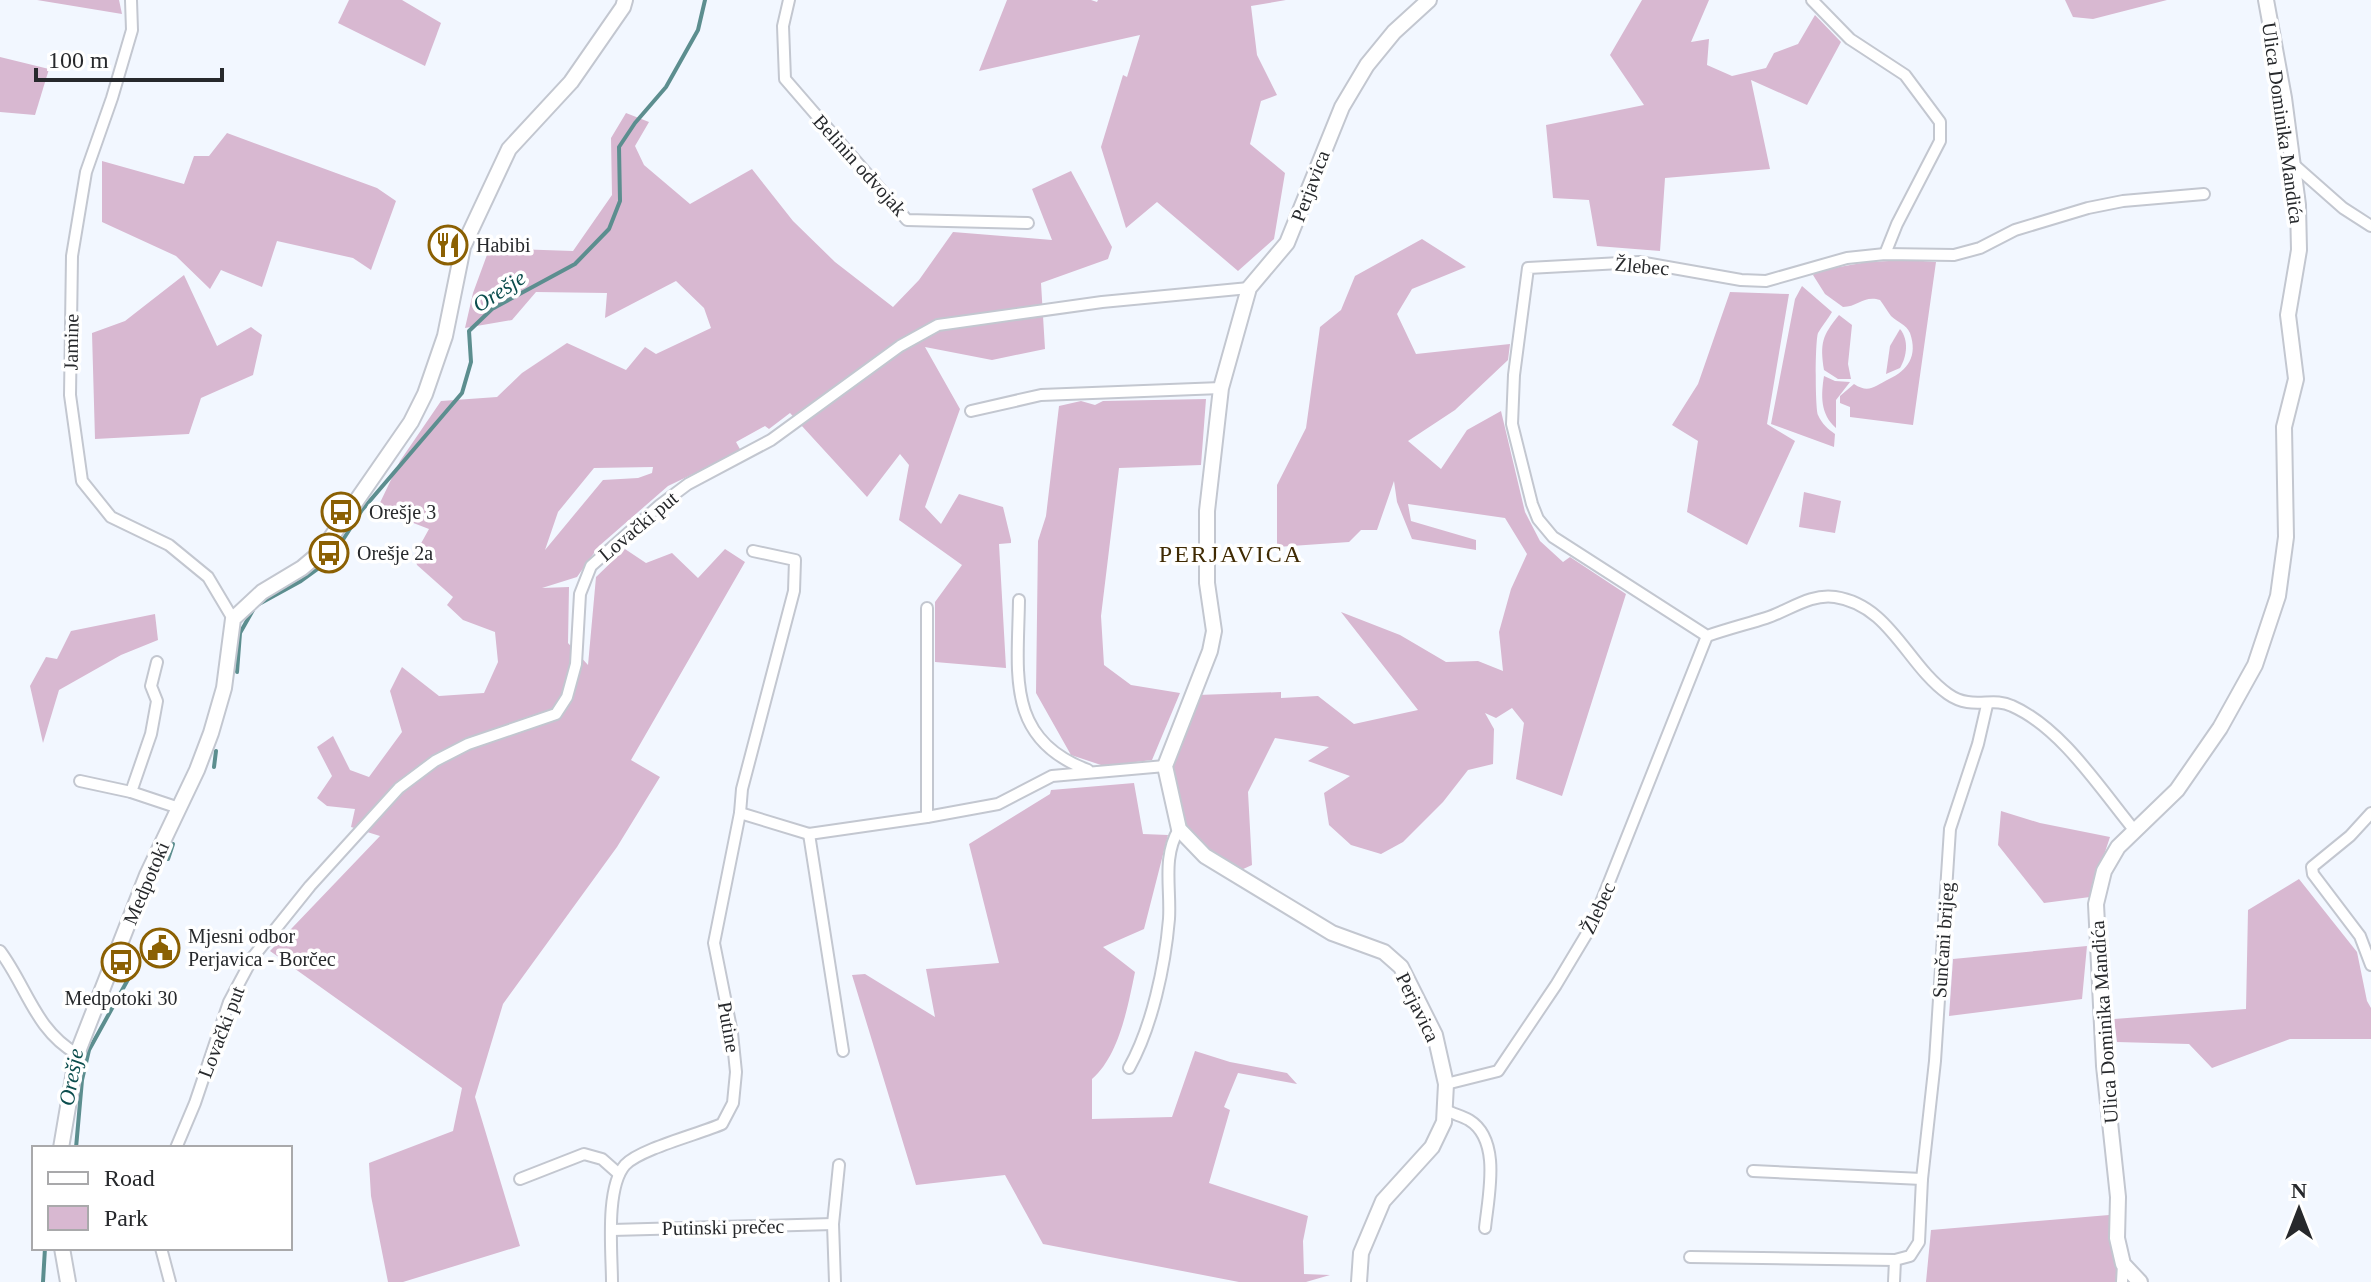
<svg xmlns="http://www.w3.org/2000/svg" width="2371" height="1282" font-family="'Times New Roman',serif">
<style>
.green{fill:#d8b8d1;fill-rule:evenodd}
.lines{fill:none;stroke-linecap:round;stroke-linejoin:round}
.stream{stroke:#5c8e8f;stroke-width:4}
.street-casing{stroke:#c3c7d0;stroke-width:14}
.secondary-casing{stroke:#c3c7d0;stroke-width:18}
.street{stroke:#fff;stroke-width:10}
.secondary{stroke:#fff;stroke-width:14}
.labels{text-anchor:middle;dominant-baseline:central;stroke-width:7;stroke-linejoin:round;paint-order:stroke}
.street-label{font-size:20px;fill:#27292c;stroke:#fff}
.poi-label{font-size:20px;fill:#27292c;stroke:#fff;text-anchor:start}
.water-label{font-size:22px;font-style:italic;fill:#0b4d4d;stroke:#fff}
.quarter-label{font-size:24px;letter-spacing:2px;fill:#3f2a03;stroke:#fff}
</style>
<rect width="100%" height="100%" fill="#f2f7ff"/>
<g class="green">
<path d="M 38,0 L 119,0 L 122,14 L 37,0 Z"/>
<path d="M 349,0 L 402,0 L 441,23 L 425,66 L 338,23 Z"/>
<path d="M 1007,0 L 1091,0 L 1097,2 L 1098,0 L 1286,0 L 1251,6 L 1257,55 L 1277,95 L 1261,101 L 1250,144 L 1285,173 L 1274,239 L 1238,271 L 1157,202 L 1126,228 L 1101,147 L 1123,75 L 1127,77 L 1140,35 L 979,71 Z"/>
<path d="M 1642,0 L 1709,0 L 1691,42 L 1709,39 L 1707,65 L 1732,76 L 1766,68 L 1774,53 L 1798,44 L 1815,15 L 1841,42 L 1807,105 L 1751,80 L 1770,169 L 1665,178 L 1660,251 L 1597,246 L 1589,200 L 1553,198 L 1546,125 L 1644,105 L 1610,55 Z"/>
<path d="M 2065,0 L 2167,0 L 2093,19 L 2073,17 Z"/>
<path d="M 0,57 L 49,69 L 35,115 L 0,112 Z"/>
<path d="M 626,113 L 649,122 L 635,146 L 644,165 L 690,204 L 752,169 L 793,221 L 835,262 L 893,307 L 919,280 L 953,232 L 1052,240 L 1032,189 L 1071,171 L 1112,247 L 1108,259 L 1041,283 L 1045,349 L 992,360 L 925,347 L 960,409 L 925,507 L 941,524 L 959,494 L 1003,507 L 1011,540 L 1011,543 L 999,544 L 1006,668 L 935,662 L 935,602 L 962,565 L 899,520 L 909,465 L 900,454 L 867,497 L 790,413 L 769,429 L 765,426 L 736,442 L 741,451 L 668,486 L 599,546 L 577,577 L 542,588 L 569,587 L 568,643 L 588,665 L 596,577 L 625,549 L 646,563 L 672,553 L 698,578 L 725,549 L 745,562 L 631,760 L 660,777 L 617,847 L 503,1004 L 475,1097 L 520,1246 L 403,1282 L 388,1282 L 371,1196 L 369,1163 L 453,1131 L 462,1088 L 270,951 L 380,836 L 351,827 L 355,809 L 327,806 L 317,798 L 332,776 L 317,747 L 333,736 L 350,770 L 369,777 L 402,732 L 390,691 L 402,667 L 439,696 L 484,693 L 498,662 L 495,632 L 463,620 L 447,605 L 453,597 L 417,565 L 414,556 L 429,529 L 377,509 L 400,461 L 441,401 L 497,397 L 522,373 L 567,343 L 626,370 L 645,347 L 656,354 L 711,328 L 704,308 L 676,281 L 605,318 L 607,293 L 536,292 L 512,320 L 465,328 L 473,293 L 491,244 L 514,249 L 573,251 L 612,195 L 611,138 ZM 653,467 L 652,473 L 638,478 L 603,480 L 545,550 L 558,512 L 594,468 Z"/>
<path d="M 227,133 L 377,188 L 396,201 L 371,270 L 353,258 L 277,241 L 262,287 L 221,270 L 210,289 L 176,256 L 102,222 L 102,161 L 184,184 L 194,156 L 209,156 Z"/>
<path d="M 1422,239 L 1466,267 L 1412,289 L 1397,314 L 1416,354 L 1510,344 L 1508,360 L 1455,410 L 1408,441 L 1441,469 L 1467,430 L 1501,411 L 1525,512 L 1540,541 L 1563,562 L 1570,557 L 1626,594 L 1562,796 L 1516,779 L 1524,723 L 1512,708 L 1496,718 L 1485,713 L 1494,729 L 1493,764 L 1468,770 L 1443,802 L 1403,842 L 1381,854 L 1351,845 L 1329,825 L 1324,793 L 1350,776 L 1308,761 L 1329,747 L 1275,738 L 1248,792 L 1252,865 L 1241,870 L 1202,844 L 1182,826 L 1170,770 L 1198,695 L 1281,692 L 1281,698 L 1318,696 L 1354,724 L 1418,710 L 1341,612 L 1400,635 L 1446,662 L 1478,661 L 1503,671 L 1499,632 L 1511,589 L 1527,554 L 1505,518 L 1408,504 L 1411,521 L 1476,540 L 1476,550 L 1412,539 L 1397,502 L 1394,481 L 1377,530 L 1361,530 L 1349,542 L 1277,547 L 1277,485 L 1306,428 L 1320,327 L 1341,310 L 1355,276 Z"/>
<path d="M 1910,260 L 1936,262 L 1913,425 L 1850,417 L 1850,407 L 1840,403 L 1840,396 L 1854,384 C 1869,394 1875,386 1889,379 C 1908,370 1918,356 1910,333 C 1906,324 1898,323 1891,316 C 1887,311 1884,305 1880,300 C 1864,295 1858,307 1843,307 L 1825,294 L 1813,275 L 1817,271 L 1867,262 Z"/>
<path d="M 184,275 L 217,346 L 251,327 L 262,335 L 253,375 L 201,398 L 189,434 L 95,439 L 92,333 L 125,321 Z"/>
<path d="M 1802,286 L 1832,312 C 1828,319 1822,326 1818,333 C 1815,342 1815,407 1818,415 C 1822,424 1828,429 1835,434 L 1834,447 L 1771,424 L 1795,299 Z"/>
<path d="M 1730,292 L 1789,294 L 1767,424 L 1795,441 L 1747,545 L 1687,512 L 1698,441 L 1672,425 L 1698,384 Z"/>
<path d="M 1839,315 L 1852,325 L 1848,364 L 1851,379 L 1838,379 L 1824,370 C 1820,343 1822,336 1839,315 Z"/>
<path d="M 1900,329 C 1909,340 1907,356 1900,368 L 1886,374 L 1890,346 Z"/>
<path d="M 1824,376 L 1835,381 L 1850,382 L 1836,400 L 1836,428 C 1820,414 1821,395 1824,376 Z"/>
<path d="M 1206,399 L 1201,465 L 1119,468 L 1101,616 L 1104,665 L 1131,685 L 1180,693 L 1152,760 L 1104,766 L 1071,755 L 1036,693 L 1038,541 L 1046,516 L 1059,406 L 1081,401 L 1095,405 L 1103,401 Z"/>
<path d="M 1804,492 L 1841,501 L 1835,533 L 1799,527 Z"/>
<path d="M 155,614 L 158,640 L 121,655 L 59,690 L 43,743 L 30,686 L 46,657 L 57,659 L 71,631 Z"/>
<path d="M 1134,783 L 1143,834 L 1168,835 L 1144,929 L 1103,947 L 1135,972 C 1128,1006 1119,1056 1092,1079 L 1092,1119 L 1172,1117 L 1195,1051 L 1230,1062 L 1287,1073 L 1297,1084 L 1238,1073 L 1224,1107 L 1230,1110 L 1209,1183 L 1308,1216 L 1303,1241 L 1304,1274 L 1330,1275 L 1306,1282 L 1239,1282 L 1043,1244 L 1005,1175 L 916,1185 L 852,975 L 865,974 L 935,1017 L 926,969 L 999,963 L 969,844 L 1050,794 L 1051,790 Z"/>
<path d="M 2001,811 L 2040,823 L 2110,837 L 2090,897 L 2044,903 L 1998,845 Z"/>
<path d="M 2299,879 L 2357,952 L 2367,1001 L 2371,1008 L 2371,1039 L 2290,1039 L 2212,1068 L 2189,1044 L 2117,1042 L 2114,1019 L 2246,1009 L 2248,910 Z"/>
<path d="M 2087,946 L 2082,999 L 1949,1016 L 1953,959 Z"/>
<path d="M 2109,1215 L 2120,1282 L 1926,1282 L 1931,1230 Z"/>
</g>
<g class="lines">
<g class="stream">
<path d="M 259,604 L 301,581 L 330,560 L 362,510 L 462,393 L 471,362 L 469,331 L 492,309 L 575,264 L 609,229 L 620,201 L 619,147 L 635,123 L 666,87 L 698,30 L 705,0"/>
<path d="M 237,672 L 240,633 L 253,610"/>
<path d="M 214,767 L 216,751"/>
<path d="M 168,859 L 173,844"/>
<path d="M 76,1148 L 82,1080 L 89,1050 L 131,974"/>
<path d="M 43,1282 L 45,1248"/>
</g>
<defs>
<g id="street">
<path d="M 131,0 L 132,30 L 112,98 L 86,172 L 72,256 L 70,395 L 82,481 L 111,517 L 169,545 L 208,577 L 233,619"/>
<path d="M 789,0 L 783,26 L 785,79 L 907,220 L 1028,223"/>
<path d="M 1812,0 L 1850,39 L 1905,75 L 1940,122 L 1940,141 L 1897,224 L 1885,254"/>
<path d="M 2292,163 L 2343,208 L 2371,226"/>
<path d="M 971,411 L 1041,395 L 1221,388"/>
<path d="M 1019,600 C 1018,674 1005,739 1088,770"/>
<path d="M 157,662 L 151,686 L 157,701 L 151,734 L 131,792 L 179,808"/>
<path d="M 80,781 L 131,792"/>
<path d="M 740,813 L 809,834 L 927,817 L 998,804 L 1052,776 L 1165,766"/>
<path d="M 2371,813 L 2350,836 L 2312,867 L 2313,874 L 2360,936 L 2371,965"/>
<path d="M 927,817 L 927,608"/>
<path d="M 2135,831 C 2101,790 2062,728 2012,706 C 1992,696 1972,711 1948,694 C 1907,665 1890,605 1835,597 C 1811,593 1788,611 1766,618 C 1747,624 1727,629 1707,636 L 1553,537 L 1538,519 L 1532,504 L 1512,424 L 1514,375 L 1528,268 L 1639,262 L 1741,280 L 1766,281 L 1847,258 L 1885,254 L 1954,255 L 1980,248 L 2015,230 L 2088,208 L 2123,201 L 2204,194"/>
<path d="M 809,834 L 843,1051"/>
<path d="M 0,951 C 27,987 35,1030 77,1054"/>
<path d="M 1129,1068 C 1152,1027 1165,966 1169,919 C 1171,888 1162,857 1179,829"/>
<path d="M 1446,1084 L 1498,1071 L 1556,985 L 1592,925 L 1707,636"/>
<path d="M 1446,1110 C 1453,1114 1462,1116 1469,1120 C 1502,1140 1488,1197 1485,1228"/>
<path d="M 176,1148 L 195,1103 L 229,1002 L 253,957 L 310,886 L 399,788 L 435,761 L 468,744 L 556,714 L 567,697 L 576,664 L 580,594 L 591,566 L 660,505 L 688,484 L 771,440 L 900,346 L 938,325 L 1102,302 L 1249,288"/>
<path d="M 1753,1171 L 1922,1179"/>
<path d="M 520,1179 L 584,1154 L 602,1159 L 619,1174"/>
<path d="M 612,1230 L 833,1224"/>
<path d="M 161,1248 L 170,1282"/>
<path d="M 1690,1257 L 1895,1260"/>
<path d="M 612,1282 C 612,1253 605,1188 625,1165 C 640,1149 699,1134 722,1124 L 733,1103 L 736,1072 L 732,1033 L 714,943 L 740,813 L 742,789 L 794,591 L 795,560 L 753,551"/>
<path d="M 835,1282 L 833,1224 L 839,1165"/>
<path d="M 1894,1282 L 1895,1260 L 1910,1256 L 1919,1242 L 1922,1179 L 1935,1061 L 1950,829 L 1978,744 L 1987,705"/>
<path d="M 2122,1282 L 2123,1264"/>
</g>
<g id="secondary">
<path d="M 61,1148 L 77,1054 L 147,875 L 197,770 L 211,733 L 224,688 L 233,619 L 262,592 L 302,568 L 321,552 L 411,422 L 425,394 L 445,336 L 463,247 L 509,149 L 571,82 L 623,7 L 625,0"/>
<path d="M 62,1248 L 68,1282"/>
<path d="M 1359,1282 L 1361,1253 L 1383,1201 L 1432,1147 L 1444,1122 L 1446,1084 L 1435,1035 L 1401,967 L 1384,952 L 1332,933 L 1205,856 L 1179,829 L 1165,766 L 1210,651 L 1214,631 L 1207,583 L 1207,511 L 1221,388 L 1249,288 L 1287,243 L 1342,107 L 1367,65 L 1394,32 L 1429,0"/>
<path d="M 2140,1282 L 2123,1264 L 2117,1238 L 2118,1197 L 2104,1066 L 2096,904 L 2104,871 L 2118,847 L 2177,790 L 2220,728 L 2255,665 L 2278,596 L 2286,537 L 2284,427 L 2296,379 L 2288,315 L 2299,250 L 2298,205 L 2284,98 L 2266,0"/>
</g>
</defs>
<use href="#street" class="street-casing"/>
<use href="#secondary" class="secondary-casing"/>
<use href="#street" class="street"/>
<use href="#secondary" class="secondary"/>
</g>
<defs>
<symbol id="restaurant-ring" viewBox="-11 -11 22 22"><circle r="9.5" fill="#fff" stroke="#8b6003" stroke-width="1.5"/><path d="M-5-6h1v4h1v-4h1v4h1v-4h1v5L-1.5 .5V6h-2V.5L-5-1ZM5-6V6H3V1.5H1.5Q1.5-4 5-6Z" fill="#8b6003"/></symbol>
<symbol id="bus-ring" viewBox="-11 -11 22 22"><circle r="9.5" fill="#fff" stroke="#8b6003" stroke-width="1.5"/><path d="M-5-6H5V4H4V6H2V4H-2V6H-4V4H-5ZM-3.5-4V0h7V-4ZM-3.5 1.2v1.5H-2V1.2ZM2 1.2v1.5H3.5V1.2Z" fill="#8b6003"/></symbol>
<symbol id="civic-ring" viewBox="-11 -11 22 22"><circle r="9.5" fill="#fff" stroke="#8b6003" stroke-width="1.5"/><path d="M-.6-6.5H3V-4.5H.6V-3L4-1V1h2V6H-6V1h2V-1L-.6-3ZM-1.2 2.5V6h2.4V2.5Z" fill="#8b6003"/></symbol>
</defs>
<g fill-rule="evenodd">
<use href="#restaurant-ring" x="426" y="223" width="44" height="44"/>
<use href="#bus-ring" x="319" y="490" width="44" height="44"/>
<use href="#bus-ring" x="307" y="531" width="44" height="44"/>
<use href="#civic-ring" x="138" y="926" width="44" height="44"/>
<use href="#bus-ring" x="99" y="940" width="44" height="44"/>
</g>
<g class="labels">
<g class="street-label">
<text transform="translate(2283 123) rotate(82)">Ulica Dominika Mandića</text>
<text transform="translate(860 165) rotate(48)">Belinin odvojak</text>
<text transform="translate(1310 186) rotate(-69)">Perjavica</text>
<text transform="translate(1642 266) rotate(5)">Žlebec</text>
<text transform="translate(71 342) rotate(-89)">Jamine</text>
<text transform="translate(638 526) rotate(-40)">Lovački put</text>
<text transform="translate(146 883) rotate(-67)">Medpotoki</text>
<text transform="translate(1598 908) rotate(-65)">Žlebec</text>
<text transform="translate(1943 940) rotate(-86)">Sunčani brijeg</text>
<text transform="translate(1418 1007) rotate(64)">Perjavica</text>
<text transform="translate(2104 1022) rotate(-94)">Ulica Dominika Mandića</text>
<text transform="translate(729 1027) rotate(80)">Putine</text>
<text transform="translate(221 1032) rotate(-69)">Lovački put</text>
<text transform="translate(723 1227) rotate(-1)">Putinski prečec</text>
</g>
<g class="poi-label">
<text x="476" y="245">Habibi</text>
<text x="369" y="512">Orešje 3</text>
<text x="357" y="553">Orešje 2a</text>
<text x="188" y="936">Mjesni odbor<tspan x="188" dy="23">Perjavica - Borčec</tspan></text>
<text x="121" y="998" text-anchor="middle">Medpotoki 30</text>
</g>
<g class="water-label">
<text transform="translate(499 291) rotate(-33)">Orešje</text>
<text transform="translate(71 1077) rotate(-80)">Orešje</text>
</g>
<g class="quarter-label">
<text x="1231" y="554">PERJAVICA</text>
</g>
</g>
<rect x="32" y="1146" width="260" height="104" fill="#ffffff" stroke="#a9a9ab" stroke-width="2"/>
<rect x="48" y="1172" width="40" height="12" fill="#ffffff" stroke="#a9a9ab" stroke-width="2"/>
<text x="104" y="1186" font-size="24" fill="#27292c">Road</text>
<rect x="48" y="1206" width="40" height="24" fill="#d8b8d1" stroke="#a9a9ab" stroke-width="2"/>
<text x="104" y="1226" font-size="24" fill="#27292c">Park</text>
<g transform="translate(2299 1210)" stroke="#ffffff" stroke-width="6" paint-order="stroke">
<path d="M0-6L14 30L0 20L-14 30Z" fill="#27292c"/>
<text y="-12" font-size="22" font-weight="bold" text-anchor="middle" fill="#27292c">N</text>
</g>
<path d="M36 68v12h186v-12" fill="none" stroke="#27292c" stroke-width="4"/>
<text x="48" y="68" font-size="24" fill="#27292c" stroke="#ffffff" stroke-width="6" paint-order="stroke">100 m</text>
</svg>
